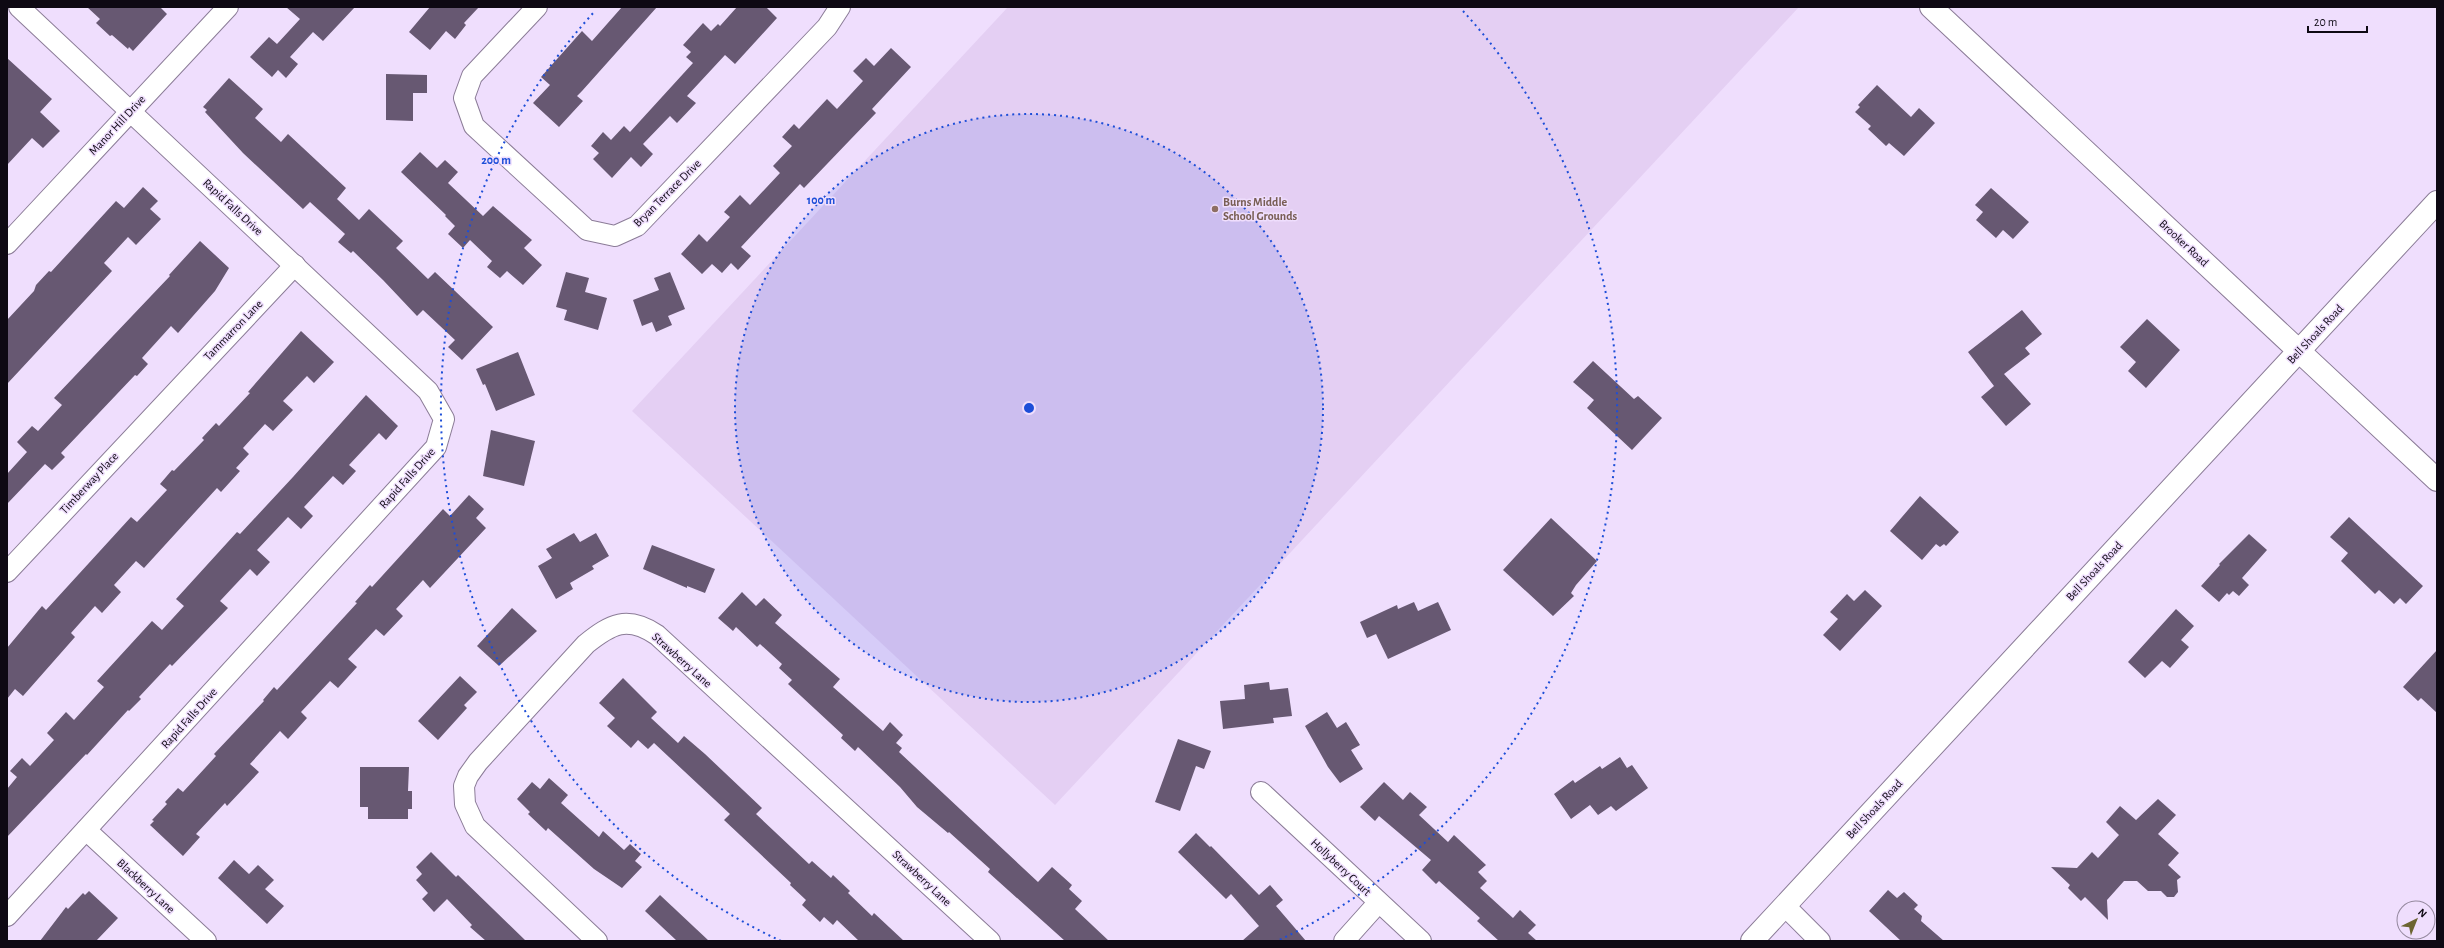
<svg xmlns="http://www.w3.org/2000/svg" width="2444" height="948" font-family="'Alegreya Sans',sans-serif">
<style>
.built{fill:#e4cff3}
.building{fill:#675872}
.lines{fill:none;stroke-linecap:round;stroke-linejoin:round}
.street-casing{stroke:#8b7c97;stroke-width:22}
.secondary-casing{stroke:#8b7c97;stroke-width:24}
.street{stroke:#fff;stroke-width:20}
.secondary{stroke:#fff;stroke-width:22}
.ring{fill:none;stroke:#1d4ed8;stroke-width:2;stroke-dasharray:2 4}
.education-dot{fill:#8d6e63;stroke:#efdefd;stroke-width:1.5}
.labels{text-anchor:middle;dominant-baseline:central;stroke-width:3;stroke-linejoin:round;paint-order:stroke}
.street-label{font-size:12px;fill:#0e0913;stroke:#efdefd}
.education-label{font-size:12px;font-weight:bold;fill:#785e54;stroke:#efdefd;text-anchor:start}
.centre{fill:#1d4ed8;stroke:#efdefd;stroke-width:2}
.ring-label{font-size:12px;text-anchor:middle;font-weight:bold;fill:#1d4ed8;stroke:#efdefd;stroke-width:3;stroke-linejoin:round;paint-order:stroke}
</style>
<rect width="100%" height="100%" fill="#efdefd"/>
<path class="built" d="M 1008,7 L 1799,7 L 1055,805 L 632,411 Z"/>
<g class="building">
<path d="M 87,7 L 160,7 L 167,14 L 133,51 L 129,47 L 128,49 L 112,35 L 110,36 L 96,23 L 100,19 Z"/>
<path d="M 286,7 L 355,7 L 323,41 L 313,32 L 290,57 L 298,64 L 286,78 L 278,70 L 272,77 L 250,57 L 269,37 L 277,44 L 300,19 Z"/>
<path d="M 430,7 L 479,7 L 464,23 L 466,25 L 455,39 L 446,31 L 430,50 L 409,32 Z"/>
<path d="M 622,7 L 657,7 L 582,91 L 577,96 L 583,101 L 559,127 L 533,103 L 550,85 L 541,77 L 582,31 L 592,41 Z"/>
<path d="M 737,7 L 766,7 L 777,18 L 735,64 L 725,55 L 687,96 L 696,103 L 677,123 L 670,116 L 643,144 L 653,154 L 641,167 L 631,157 L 612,178 L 593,159 L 599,153 L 591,146 L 603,132 L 611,140 L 624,126 L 630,132 L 693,63 L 686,57 L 691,52 L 683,45 L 703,23 L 711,31 L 718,24 L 720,26 Z"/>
<path d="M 891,48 L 911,67 L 872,109 L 876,113 L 850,140 L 804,188 L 800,184 L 741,247 L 751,256 L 738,270 L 731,263 L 722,273 L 712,264 L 702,274 L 681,254 L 699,234 L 707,242 L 730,217 L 724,212 L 740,195 L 750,205 L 780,173 L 773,166 L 792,146 L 782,137 L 794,124 L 799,129 L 827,99 L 837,109 L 863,81 L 853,71 L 866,58 L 874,66 Z"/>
<path d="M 7,58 L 52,99 L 40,112 L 60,131 L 43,148 L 32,138 L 7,165 Z"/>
<path d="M 386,74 L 427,75 L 427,93 L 413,93 L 413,121 L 386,120 Z"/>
<path d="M 229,78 L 263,109 L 255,118 L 281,142 L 288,134 L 346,188 L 337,199 L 359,220 L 369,209 L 403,241 L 396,248 L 428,279 L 435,272 L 493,327 L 462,360 L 448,347 L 455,340 L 423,310 L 417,316 L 383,280 L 353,251 L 351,253 L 338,242 L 345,234 L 310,202 L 303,209 L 243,153 L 205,112 L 207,110 L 203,107 Z"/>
<path d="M 1877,85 L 1911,117 L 1919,108 L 1935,123 L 1904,156 L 1889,143 L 1886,146 L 1868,129 L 1871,126 L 1855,112 L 1860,107 L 1858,105 Z"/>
<path d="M 420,152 L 437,168 L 445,160 L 458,172 L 448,183 L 483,216 L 493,206 L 532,240 L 524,248 L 542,265 L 523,285 L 507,271 L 500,278 L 487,267 L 492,261 L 470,240 L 463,248 L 448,234 L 455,226 L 445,216 L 446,215 L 401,172 Z"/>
<path d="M 143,187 L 158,201 L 150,209 L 161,219 L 136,245 L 128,237 L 104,263 L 112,271 L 7,384 L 7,320 L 34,291 L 36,285 L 49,271 L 51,272 L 116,201 L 124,208 Z"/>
<path d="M 1991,188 L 2029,222 L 2013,239 L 2003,230 L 1996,238 L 1976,220 L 1983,212 L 1975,205 Z"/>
<path d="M 200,241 L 229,268 L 215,291 L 178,333 L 171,326 L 142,358 L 148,364 L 137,376 L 135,375 L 61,453 L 65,457 L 52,470 L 45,464 L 7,504 L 7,474 L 27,452 L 17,442 L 32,426 L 38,431 L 62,405 L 54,398 L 170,276 L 169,275 Z"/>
<path d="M 566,272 L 589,278 L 585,292 L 607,298 L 598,330 L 564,320 L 567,310 L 556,307 Z"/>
<path d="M 670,272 L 685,309 L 668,316 L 672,325 L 656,332 L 652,322 L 642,326 L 633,300 L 659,290 L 654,278 Z"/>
<path d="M 2022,310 L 2042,334 L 2025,348 L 2030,354 L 2004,374 L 2031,404 L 2006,426 L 1981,397 L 1994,386 L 1968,352 Z"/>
<path d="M 2147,319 L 2180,350 L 2146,388 L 2128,371 L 2136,362 L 2120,347 Z"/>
<path d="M 301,331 L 334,362 L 314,383 L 307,376 L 283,401 L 293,410 L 273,431 L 265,424 L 243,448 L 249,454 L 236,468 L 240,471 L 221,492 L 217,488 L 144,568 L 136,561 L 114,585 L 121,592 L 102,613 L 95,606 L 71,633 L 75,637 L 23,696 L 15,689 L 7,699 L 7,648 L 42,606 L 46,610 L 131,517 L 137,522 L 167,490 L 160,484 L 172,470 L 174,471 L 204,440 L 202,438 L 216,423 L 219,426 L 250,393 L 248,392 Z"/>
<path d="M 518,352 L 535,395 L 496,411 L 485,384 L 483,385 L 476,369 Z"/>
<path d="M 1593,361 L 1634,399 L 1638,396 L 1662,418 L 1632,450 L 1587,408 L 1594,400 L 1573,382 Z"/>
<path d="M 366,395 L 398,426 L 386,440 L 379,433 L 349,465 L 356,471 L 343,485 L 333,476 L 304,507 L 313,516 L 301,529 L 288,517 L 257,550 L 270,562 L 257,576 L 250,569 L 220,601 L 228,608 L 172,666 L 170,664 L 139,697 L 141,699 L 129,711 L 128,710 L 87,755 L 86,754 L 7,837 L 7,789 L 17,777 L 10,771 L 22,758 L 30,766 L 54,740 L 47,733 L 66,712 L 74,720 L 104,687 L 97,681 L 152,621 L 162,630 L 184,606 L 176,599 L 237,532 L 240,534 L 293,477 Z"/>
<path d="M 491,430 L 535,441 L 524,486 L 483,476 Z"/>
<path d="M 469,495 L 484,509 L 476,518 L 486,528 L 430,588 L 423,580 L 396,609 L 403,616 L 384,636 L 376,629 L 348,659 L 357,667 L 338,688 L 330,681 L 301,712 L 307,718 L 288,739 L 280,731 L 250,764 L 259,772 L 227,806 L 225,803 L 196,834 L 200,837 L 183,856 L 150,825 L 154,821 L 152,820 L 167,804 L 165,802 L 178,788 L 183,792 L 216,756 L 214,754 L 264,701 L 263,700 L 274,687 L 277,690 L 357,603 L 355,602 L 370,585 L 372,587 L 443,509 L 450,516 Z"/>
<path d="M 1920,496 L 1959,532 L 1946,546 L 1944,544 L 1940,547 L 1936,544 L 1922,560 L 1890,531 Z"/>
<path d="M 2349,517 L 2423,586 L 2406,604 L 2400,598 L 2394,604 L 2379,590 L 2375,594 L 2341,561 L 2348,553 L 2330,537 Z"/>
<path d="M 1551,518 L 1597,561 L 1576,585 L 1571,593 L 1574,596 L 1553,616 L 1503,570 Z"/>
<path d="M 574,533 L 580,542 L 596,533 L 609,556 L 592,566 L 594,569 L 570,583 L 573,589 L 556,599 L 538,566 L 552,558 L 546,549 Z"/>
<path d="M 2249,534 L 2267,550 L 2242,578 L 2249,585 L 2239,596 L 2233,591 L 2229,595 L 2227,593 L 2219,602 L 2201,586 L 2220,565 L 2219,564 Z"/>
<path d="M 652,545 L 715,569 L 705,593 L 687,586 L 687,588 L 643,569 Z"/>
<path d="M 1865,590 L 1882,606 L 1840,651 L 1823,635 L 1838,619 L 1830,612 L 1847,594 L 1854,601 Z"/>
<path d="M 742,592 L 756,606 L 764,598 L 782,615 L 775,623 L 840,679 L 833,687 L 883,731 L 890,722 L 903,735 L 896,743 L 902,748 L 899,752 L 1038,882 L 1052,867 L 1072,885 L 1069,889 L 1082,901 L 1075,909 L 1109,941 L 1065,941 L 988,872 L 990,869 L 949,832 L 948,833 L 917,807 L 900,787 L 858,747 L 855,751 L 841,738 L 843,735 L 788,684 L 792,680 L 779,668 L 782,664 L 760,644 L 757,647 L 736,627 L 733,631 L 718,618 Z"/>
<path d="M 1414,602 L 1418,611 L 1438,602 L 1451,630 L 1388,659 L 1376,634 L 1367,638 L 1360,622 L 1397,605 L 1398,609 Z"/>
<path d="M 512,608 L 537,631 L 499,666 L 477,646 Z"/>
<path d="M 2176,609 L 2194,626 L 2181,640 L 2189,647 L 2170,668 L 2162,661 L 2145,678 L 2128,662 Z"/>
<path d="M 2437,650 L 2437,713 L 2421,698 L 2418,701 L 2403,687 Z"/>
<path d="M 460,676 L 477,692 L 464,705 L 467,708 L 438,740 L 418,721 Z"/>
<path d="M 623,678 L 657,712 L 651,718 L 678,743 L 684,736 L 705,754 L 762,808 L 756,814 L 809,864 L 812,861 L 831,878 L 833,875 L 850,891 L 848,893 L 872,916 L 874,913 L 904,941 L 859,941 L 837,920 L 833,925 L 824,917 L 820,922 L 802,905 L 806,900 L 790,885 L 791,883 L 724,820 L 730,814 L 654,743 L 648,749 L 638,740 L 631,748 L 607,726 L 615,718 L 599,703 Z"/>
<path d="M 1269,682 L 1270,690 L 1288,688 L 1292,716 L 1273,718 L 1274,723 L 1223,729 L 1220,701 L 1245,699 L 1244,685 Z"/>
<path d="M 1327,712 L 1337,728 L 1346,722 L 1360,745 L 1351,750 L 1363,769 L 1340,783 L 1328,767 L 1305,726 Z"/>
<path d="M 1178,739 L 1211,751 L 1204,769 L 1196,766 L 1180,811 L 1155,802 Z"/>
<path d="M 1620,757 L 1627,768 L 1632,765 L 1648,788 L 1616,811 L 1611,806 L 1598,815 L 1590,805 L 1571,819 L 1554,794 L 1573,780 L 1575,783 L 1600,766 L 1602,769 Z"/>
<path d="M 360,767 L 409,767 L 408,791 L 412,791 L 412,809 L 408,809 L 408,819 L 368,819 L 368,807 L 360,807 Z"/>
<path d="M 549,778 L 568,795 L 561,803 L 599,837 L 603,831 L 624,850 L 630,844 L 641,854 L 635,861 L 642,867 L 622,888 L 594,869 L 548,828 L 546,831 L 528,814 L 530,812 L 517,799 L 532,782 L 540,789 Z"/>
<path d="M 1384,782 L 1403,800 L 1410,792 L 1427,807 L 1419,815 L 1448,842 L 1454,835 L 1486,865 L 1478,872 L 1487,881 L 1480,888 L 1513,918 L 1520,910 L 1536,925 L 1528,933 L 1537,941 L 1499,941 L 1477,921 L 1480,918 L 1439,881 L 1436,884 L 1422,870 L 1431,860 L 1379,816 L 1375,821 L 1360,807 Z"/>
<path d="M 2158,799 L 2176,815 L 2158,834 L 2179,853 L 2168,865 L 2181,877 L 2177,880 L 2178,892 L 2174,897 L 2167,897 L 2161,891 L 2148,891 L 2137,881 L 2124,881 L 2107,900 L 2108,920 L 2085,897 L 2081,901 L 2068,888 L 2070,885 L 2051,867 L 2077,868 L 2092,852 L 2098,858 L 2119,835 L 2106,822 L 2120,806 L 2136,820 Z"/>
<path d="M 1196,833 L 1210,847 L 1211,846 L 1259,895 L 1270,885 L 1283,900 L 1276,906 L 1306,941 L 1242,941 L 1259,926 L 1231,894 L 1226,899 L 1178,852 Z"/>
<path d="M 431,852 L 456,877 L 458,875 L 526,941 L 486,941 L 470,927 L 472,925 L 447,899 L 434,912 L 422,899 L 428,893 L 416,880 L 422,874 L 416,867 Z"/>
<path d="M 234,860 L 249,874 L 258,865 L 274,880 L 265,889 L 284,906 L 267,924 L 218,878 Z"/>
<path d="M 1888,890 L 1897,898 L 1904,892 L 1918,905 L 1914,909 L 1922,916 L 1921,921 L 1944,941 L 1901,941 L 1869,911 Z"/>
<path d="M 89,891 L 118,918 L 96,941 L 40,941 L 66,907 L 68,909 L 83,893 L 85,895 Z"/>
<path d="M 660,895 L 709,941 L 677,941 L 645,911 Z"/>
</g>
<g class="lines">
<defs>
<g id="street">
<path d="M 537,7 L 472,76 L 464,98 L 474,126 L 587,230 L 615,236 L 637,226 L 827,27 L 840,7"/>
<path d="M 7,244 L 228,7"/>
<path d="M 7,572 L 295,265"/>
<path d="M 1261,792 L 1421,941"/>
<path d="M 86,830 L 206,941"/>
<path d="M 1785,906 L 1820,941"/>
<path d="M 7,916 L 436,447 L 444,419 L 428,391 L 19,7"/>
<path d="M 597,941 L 475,826 L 465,804 L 464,786 L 468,776 L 478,762 L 586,644 C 611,624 627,615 657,635 L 990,941"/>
<path d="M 1344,941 L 1378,903"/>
</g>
<g id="secondary">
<path d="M 1931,7 L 2437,480"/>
<path d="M 1752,941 L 2437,202"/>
</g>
</defs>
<use href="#street" class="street-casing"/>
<use href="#secondary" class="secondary-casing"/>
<use href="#street" class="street"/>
<use href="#secondary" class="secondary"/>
</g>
<circle cx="1029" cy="408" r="294" fill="#1d4ed8" fill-opacity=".12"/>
<g class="ring">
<circle cx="1029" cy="408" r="294"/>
<path d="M781 941A588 588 0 0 1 595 11M1463 11A588 588 0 0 1 1277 941"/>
</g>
<circle class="education-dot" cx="1215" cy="209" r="4"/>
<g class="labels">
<g class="street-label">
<text transform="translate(117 125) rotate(-47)">Manor Hill Drive</text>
<text transform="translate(667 193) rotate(-45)">Bryan Terrace Drive</text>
<text transform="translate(233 207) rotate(43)">Rapid Falls Drive</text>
<text transform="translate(2184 243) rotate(43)">Brooker Road</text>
<text transform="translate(233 330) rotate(-46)">Tammarron Lane</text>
<text transform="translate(2315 334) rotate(-47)">Bell Shoals Road</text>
<text transform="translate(407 478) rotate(-48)">Rapid Falls Drive</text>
<text transform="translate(89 483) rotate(-47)">Timberway Place</text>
<text transform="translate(2094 571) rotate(-47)">Bell Shoals Road</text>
<text transform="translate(682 660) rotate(42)">Strawberry Lane</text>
<text transform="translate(189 718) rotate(-48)">Rapid Falls Drive</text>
<text transform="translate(1874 809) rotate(-47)">Bell Shoals Road</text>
<text transform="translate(1341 867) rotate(43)">Hollyberry Court</text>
<text transform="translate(922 878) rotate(43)">Strawberry Lane</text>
<text transform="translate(146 886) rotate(43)">Blackberry Lane</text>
</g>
<g class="education-label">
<text x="1223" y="202">Burns Middle<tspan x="1223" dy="14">School Grounds</tspan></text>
</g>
</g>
<circle cx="1029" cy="408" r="6" class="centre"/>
<g class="ring-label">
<text x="496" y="164">200 m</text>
<text x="821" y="204">100 m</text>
</g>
<rect width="2444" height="948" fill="none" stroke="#0e0913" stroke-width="16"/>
<g transform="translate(2416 920) rotate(43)"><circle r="19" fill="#efdefd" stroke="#95899f"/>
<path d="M0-3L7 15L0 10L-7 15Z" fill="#6c6431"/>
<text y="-6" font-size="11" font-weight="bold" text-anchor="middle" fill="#0e0913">N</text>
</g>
<path d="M2308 26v6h59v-6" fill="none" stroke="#0e0913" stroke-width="2"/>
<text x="2314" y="26" font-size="12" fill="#0e0913" stroke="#efdefd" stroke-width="3" paint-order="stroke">20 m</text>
</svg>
